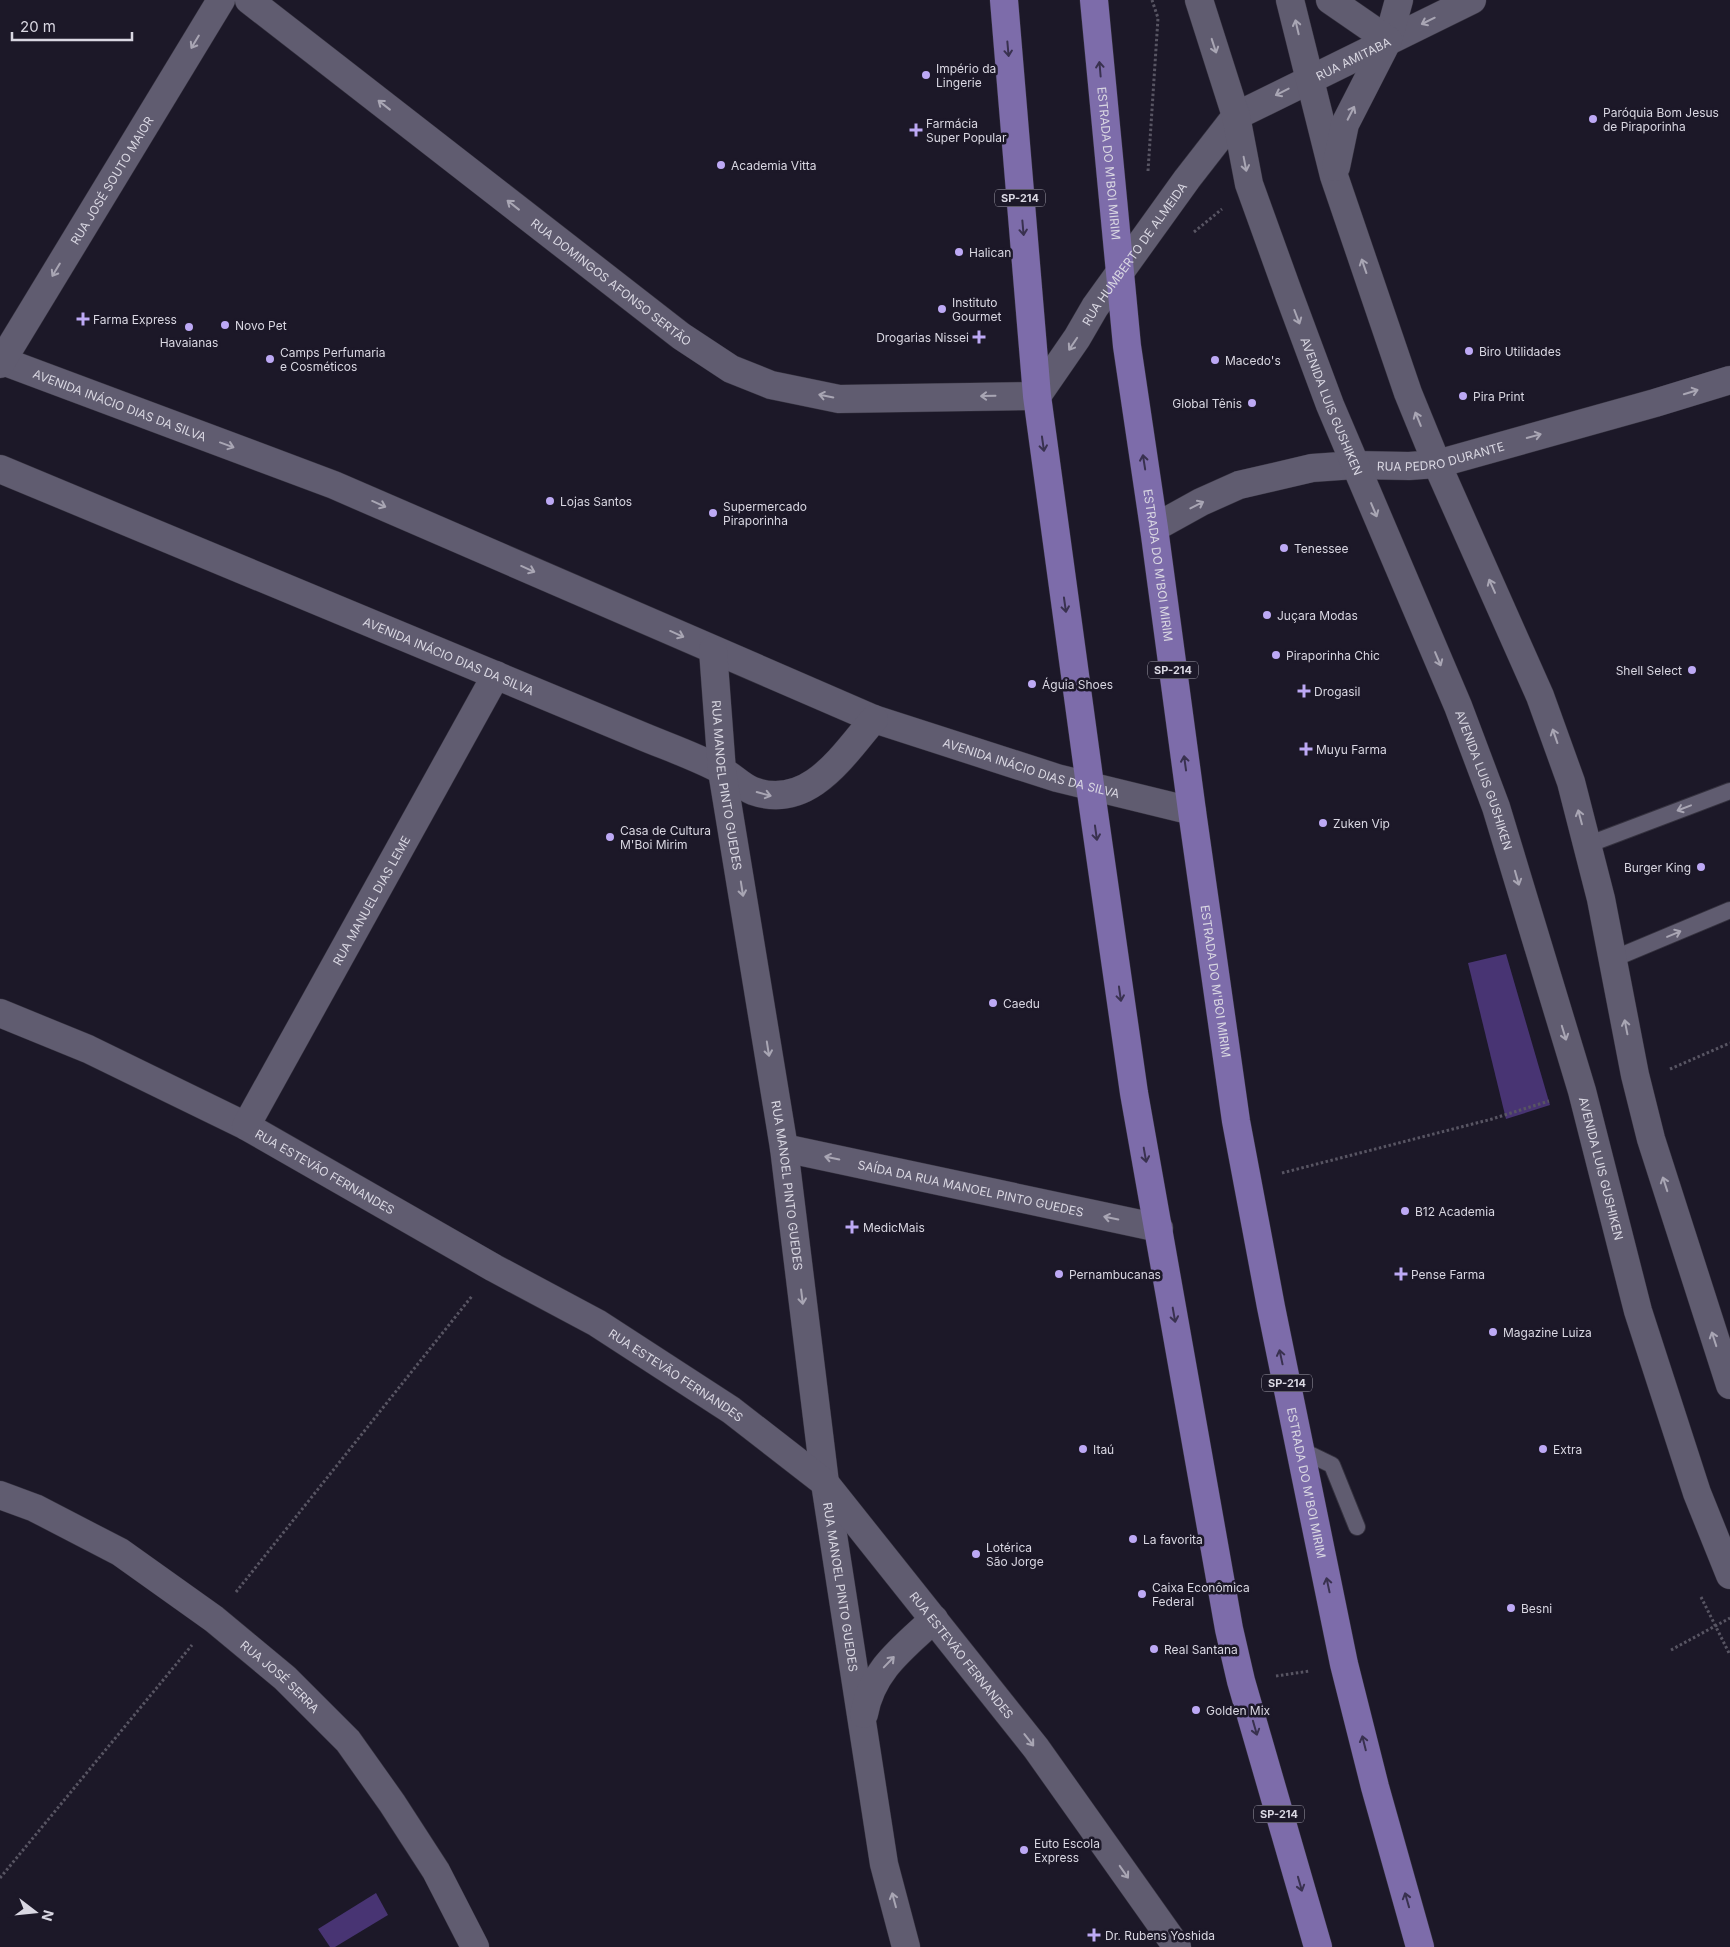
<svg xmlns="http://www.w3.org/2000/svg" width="1730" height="1947" font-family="Inter,sans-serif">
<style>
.green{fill:#483473}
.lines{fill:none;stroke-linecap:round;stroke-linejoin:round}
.lane-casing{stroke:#35323f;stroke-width:18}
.street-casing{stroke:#35323f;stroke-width:29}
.secondary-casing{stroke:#35323f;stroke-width:29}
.primary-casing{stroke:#35323f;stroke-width:29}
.path{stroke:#585563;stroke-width:3;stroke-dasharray:2.5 2.5;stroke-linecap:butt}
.lane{stroke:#605c70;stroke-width:16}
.street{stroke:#605c70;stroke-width:28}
.secondary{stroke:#605c70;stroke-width:28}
.primary{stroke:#7d6caa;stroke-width:28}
.path-bridge{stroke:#585563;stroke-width:3;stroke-dasharray:2.5 2.5;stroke-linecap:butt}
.oneway{stroke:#a9a6b4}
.oneway2{stroke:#39314f}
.poi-dot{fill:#bda9f5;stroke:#1c1828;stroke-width:2}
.labels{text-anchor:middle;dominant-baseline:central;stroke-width:5;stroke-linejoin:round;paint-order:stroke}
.shield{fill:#1c1828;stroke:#a09eaa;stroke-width:1}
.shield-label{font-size:11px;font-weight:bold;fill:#d9d7e2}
.street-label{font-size:12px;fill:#d9d7e2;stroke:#1c1828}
.poi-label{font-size:12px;fill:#d9d7e2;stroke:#1c1828;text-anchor:start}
</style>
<rect width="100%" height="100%" fill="#1c1828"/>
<g class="green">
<path d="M 1506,954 L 1550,1105 L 1506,1119 L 1468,963 Z"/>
<path d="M 376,1893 L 388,1915 L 335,1947 L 330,1947 L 318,1929 Z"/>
</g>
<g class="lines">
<defs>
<g id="lane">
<path d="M 1587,845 L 1730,791"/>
<path d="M 1613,959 L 1730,910"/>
<path d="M 1301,1450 L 1332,1465 L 1357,1527"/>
</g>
<g id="street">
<path id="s1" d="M 249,0 L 681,336 L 731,369 L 771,385 L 839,399 L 1037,396 L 1077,338 L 1095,307 L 1187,179 L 1236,116 L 1472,0"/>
<path d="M 1388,40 L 1399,0"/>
<path id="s2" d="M 0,360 L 334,485 L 874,719 L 1057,778 L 1192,811"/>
<path id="s3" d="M 0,364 L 221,0"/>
<path id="s4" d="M 0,469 L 637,734 C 665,746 695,756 721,770 C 732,776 742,787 753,791 C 809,811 843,755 874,719"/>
<path id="s5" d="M 1154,528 L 1201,502 L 1239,485 L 1312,468 L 1355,465 L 1409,466 L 1437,464 L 1655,403 L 1730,380"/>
<path id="s6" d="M 713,650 L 722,771 L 784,1148 L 825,1483 L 884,1864 L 906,1947"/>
<path id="s7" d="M 0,1013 L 88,1049 L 246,1126 L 494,1268 L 597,1323 L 731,1410 L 825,1483 L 1036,1748 L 1177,1947"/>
<path id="s8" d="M 246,1126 L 496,675"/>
<path id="s9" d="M 784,1148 L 1159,1228"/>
<path id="s10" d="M 0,1495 L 35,1508 L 120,1552 L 214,1619 L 285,1678 L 348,1741 L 392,1803 L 436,1871 L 475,1947"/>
<path d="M 864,1714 C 872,1670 903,1648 934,1619"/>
</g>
<g id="secondary">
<path id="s11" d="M 1199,0 L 1236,116 L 1249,184 L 1288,292 L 1330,405 L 1458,706 L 1496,807 L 1582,1091 L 1638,1311 L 1697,1493 L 1730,1575"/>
<path d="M 1290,0 L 1334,176 L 1408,393 L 1437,464 L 1540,696 L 1571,782 L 1601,899 L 1635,1075 L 1651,1139 L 1730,1385"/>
<path d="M 1330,0 L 1388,40 L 1345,124 L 1336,167"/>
</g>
<g id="primary">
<path d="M 1004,0 L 1037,396 L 1090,785 L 1134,1093 L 1229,1629 L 1241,1681 L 1318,1947"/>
<path id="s12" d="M 1094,0 L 1127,346 L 1154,528 L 1192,811 L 1236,1121 L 1271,1307 L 1344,1664 L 1375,1787 L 1420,1947"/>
</g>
</defs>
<use href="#lane" class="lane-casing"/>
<use href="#street" class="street-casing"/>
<use href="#secondary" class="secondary-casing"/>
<use href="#primary" class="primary-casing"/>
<g class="path">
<path d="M 1148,171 L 1158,18 L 1152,0"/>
<path d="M 1194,232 L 1222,209"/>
<path d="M 1670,1069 L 1730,1043"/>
<path d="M 1282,1173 L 1492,1119 L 1549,1101"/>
<path d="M 236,1592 L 472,1296"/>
<path d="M 1701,1597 L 1730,1655"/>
<path d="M 1276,1676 L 1310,1671"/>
<path d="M 0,1878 L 192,1645"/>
</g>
<use href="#lane" class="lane"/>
<use href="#street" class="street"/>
<use href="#secondary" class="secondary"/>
<use href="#primary" class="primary"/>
<path class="path-bridge" d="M 1671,1650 L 1730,1618"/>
</g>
<defs><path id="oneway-shaft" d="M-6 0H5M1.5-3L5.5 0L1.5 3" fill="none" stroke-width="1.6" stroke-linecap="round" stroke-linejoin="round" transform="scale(1.25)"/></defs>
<g class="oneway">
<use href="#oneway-shaft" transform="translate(1428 21) rotate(154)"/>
<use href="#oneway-shaft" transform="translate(1297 27) rotate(-103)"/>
<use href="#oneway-shaft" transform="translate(195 42) rotate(121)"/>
<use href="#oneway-shaft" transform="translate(1214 46) rotate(72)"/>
<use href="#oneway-shaft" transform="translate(1282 92) rotate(153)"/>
<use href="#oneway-shaft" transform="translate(384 105) rotate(-142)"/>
<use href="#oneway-shaft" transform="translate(1351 113) rotate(-63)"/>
<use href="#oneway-shaft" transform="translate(1245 164) rotate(79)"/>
<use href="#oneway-shaft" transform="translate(513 205) rotate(-142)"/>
<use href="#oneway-shaft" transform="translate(1364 266) rotate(-109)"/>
<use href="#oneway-shaft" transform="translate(56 270) rotate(121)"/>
<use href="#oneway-shaft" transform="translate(1297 317) rotate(69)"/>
<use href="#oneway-shaft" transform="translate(1073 344) rotate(124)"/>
<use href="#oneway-shaft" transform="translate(1691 392) rotate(-17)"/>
<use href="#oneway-shaft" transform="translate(826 396) rotate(-169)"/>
<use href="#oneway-shaft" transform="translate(988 396) rotate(179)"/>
<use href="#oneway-shaft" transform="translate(1418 419) rotate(-112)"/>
<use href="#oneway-shaft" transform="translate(1534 436) rotate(-15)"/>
<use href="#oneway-shaft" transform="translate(227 445) rotate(20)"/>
<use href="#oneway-shaft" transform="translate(379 504) rotate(24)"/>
<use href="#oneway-shaft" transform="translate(1197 505) rotate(-27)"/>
<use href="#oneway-shaft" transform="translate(1374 510) rotate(67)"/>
<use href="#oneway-shaft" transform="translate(528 569) rotate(24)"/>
<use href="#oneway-shaft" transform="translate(1492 586) rotate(-114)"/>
<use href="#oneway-shaft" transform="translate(677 634) rotate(24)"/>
<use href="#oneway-shaft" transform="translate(1438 659) rotate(67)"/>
<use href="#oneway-shaft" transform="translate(1555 736) rotate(-109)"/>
<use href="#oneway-shaft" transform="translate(764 794) rotate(15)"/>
<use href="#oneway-shaft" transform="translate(1684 808) rotate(159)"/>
<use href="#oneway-shaft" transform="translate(1580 817) rotate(-105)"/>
<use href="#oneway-shaft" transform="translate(1517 878) rotate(74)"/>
<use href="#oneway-shaft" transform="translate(742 889) rotate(81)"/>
<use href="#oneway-shaft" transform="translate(1674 934) rotate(-23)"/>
<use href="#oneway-shaft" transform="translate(1626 1027) rotate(-101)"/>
<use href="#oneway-shaft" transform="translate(1564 1033) rotate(73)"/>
<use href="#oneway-shaft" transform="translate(768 1049) rotate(81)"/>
<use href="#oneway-shaft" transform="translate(832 1158) rotate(-168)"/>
<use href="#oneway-shaft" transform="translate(1665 1184) rotate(-108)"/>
<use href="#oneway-shaft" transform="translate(1111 1218) rotate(-168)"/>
<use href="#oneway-shaft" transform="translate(802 1297) rotate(83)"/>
<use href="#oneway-shaft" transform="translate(1714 1339) rotate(-108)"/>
<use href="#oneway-shaft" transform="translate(889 1662) rotate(-46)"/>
<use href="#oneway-shaft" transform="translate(1029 1740) rotate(52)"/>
<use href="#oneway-shaft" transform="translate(1124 1872) rotate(55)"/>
<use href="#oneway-shaft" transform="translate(894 1900) rotate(-105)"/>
</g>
<g class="oneway2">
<use href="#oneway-shaft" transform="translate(1008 49) rotate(85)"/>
<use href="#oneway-shaft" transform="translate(1100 69) rotate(-95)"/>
<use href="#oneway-shaft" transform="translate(1023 228) rotate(85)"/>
<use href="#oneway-shaft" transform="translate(1043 444) rotate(82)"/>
<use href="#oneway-shaft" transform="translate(1144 462) rotate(-99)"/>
<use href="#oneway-shaft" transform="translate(1065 605) rotate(82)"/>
<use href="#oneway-shaft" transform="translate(1185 763) rotate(-98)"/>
<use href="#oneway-shaft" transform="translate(1096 833) rotate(82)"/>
<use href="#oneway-shaft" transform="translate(1120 994) rotate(82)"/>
<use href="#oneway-shaft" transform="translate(1145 1155) rotate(80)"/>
<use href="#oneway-shaft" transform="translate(1174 1315) rotate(80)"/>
<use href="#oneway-shaft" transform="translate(1281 1357) rotate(-102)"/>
<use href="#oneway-shaft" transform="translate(1328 1585) rotate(-102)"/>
<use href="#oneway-shaft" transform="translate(1255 1728) rotate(74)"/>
<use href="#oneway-shaft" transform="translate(1364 1743) rotate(-104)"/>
<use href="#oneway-shaft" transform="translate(1300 1884) rotate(74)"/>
<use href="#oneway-shaft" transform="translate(1407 1900) rotate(-106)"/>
</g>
<g class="poi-dot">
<circle cx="926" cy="75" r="5"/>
<circle cx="1593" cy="119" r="5"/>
<path d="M913.5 122.5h5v5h5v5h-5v5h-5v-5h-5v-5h5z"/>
<circle cx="721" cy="165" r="5"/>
<circle cx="959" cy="252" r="5"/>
<circle cx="942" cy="309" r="5"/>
<path d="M80.5 311.5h5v5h5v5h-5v5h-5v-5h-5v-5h5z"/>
<circle cx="225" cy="325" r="5"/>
<circle cx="189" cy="327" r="5"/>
<path d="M976.5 329.5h5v5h5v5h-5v5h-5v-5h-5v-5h5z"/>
<circle cx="1469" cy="351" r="5"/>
<circle cx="270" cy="359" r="5"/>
<circle cx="1215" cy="360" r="5"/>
<circle cx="1463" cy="396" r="5"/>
<circle cx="1252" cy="403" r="5"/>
<circle cx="550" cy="501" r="5"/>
<circle cx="713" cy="513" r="5"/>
<circle cx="1284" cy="548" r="5"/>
<circle cx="1267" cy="615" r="5"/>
<circle cx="1276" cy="655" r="5"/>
<circle cx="1692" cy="670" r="5"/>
<circle cx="1032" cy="684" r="5"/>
<path d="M1301.5 683.5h5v5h5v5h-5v5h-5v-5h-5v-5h5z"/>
<path d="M1303.5 741.5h5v5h5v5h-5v5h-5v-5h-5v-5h5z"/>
<circle cx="1323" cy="823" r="5"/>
<circle cx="610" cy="837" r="5"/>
<circle cx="1701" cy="867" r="5"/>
<circle cx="993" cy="1003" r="5"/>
<circle cx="1405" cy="1211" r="5"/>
<path d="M849.5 1219.5h5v5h5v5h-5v5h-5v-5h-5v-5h5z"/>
<circle cx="1059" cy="1274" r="5"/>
<path d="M1398.5 1266.5h5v5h5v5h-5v5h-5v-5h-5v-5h5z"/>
<circle cx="1493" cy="1332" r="5"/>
<circle cx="1083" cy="1449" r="5"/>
<circle cx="1543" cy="1449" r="5"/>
<circle cx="1133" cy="1539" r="5"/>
<circle cx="976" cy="1554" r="5"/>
<circle cx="1142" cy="1594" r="5"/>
<circle cx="1511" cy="1608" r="5"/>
<circle cx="1154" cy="1649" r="5"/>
<circle cx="1196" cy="1710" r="5"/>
<circle cx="1024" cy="1850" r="5"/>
<path d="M1091.5 1927.5h5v5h5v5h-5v5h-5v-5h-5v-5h5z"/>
</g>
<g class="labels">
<g class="shield">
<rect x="995" y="189.5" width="50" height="17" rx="4"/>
<rect x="1148" y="661.5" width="50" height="17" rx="4"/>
<rect x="1262" y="1374.5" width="50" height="17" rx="4"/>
<rect x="1254" y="1805.5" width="50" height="17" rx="4"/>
</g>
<g class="shield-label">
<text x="1020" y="198">SP-214</text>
<text x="1173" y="670">SP-214</text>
<text x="1287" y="1383">SP-214</text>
<text x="1279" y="1814">SP-214</text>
</g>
<g class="street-label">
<text stroke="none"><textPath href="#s1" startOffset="1392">RUA AMITABA</textPath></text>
<text stroke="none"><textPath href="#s12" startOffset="164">ESTRADA DO M'BOI MIRIM</textPath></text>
<text stroke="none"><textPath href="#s3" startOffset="215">RUA JOSÉ SOUTO MAIOR</textPath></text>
<text stroke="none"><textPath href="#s1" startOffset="1090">RUA HUMBERTO DE ALMEIDA</textPath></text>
<text stroke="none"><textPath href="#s1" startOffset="459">RUA DOMINGOS AFONSO SERTÃO</textPath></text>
<text stroke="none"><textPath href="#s2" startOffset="128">AVENIDA INÁCIO DIAS DA SILVA</textPath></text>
<text stroke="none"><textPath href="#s11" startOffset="428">AVENIDA LUIS GUSHIKEN</textPath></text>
<text stroke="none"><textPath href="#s5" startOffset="300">RUA PEDRO DURANTE</textPath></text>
<text stroke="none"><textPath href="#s12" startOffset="569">ESTRADA DO M'BOI MIRIM</textPath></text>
<text stroke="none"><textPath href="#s4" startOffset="486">AVENIDA INÁCIO DIAS DA SILVA</textPath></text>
<text stroke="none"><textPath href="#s2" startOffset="1110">AVENIDA INÁCIO DIAS DA SILVA</textPath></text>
<text stroke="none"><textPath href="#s11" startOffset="832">AVENIDA LUIS GUSHIKEN</textPath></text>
<text stroke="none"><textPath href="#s6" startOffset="136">RUA MANOEL PINTO GUEDES</textPath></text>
<text stroke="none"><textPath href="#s8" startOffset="258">RUA MANUEL DIAS LEME</textPath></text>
<text stroke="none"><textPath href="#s12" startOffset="989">ESTRADA DO M'BOI MIRIM</textPath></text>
<text stroke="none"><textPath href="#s11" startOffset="1238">AVENIDA LUIS GUSHIKEN</textPath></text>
<text stroke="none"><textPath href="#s7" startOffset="362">RUA ESTEVÃO FERNANDES</textPath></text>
<text stroke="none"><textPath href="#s6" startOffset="541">RUA MANOEL PINTO GUEDES</textPath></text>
<text stroke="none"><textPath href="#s9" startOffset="191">SAÍDA DA RUA MANOEL PINTO GUEDES</textPath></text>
<text stroke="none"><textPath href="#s7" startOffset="768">RUA ESTEVÃO FERNANDES</textPath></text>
<text stroke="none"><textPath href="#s12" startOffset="1499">ESTRADA DO M'BOI MIRIM</textPath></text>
<text stroke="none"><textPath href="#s6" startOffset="946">RUA MANOEL PINTO GUEDES</textPath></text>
<text stroke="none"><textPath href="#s7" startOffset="1172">RUA ESTEVÃO FERNANDES</textPath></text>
<text stroke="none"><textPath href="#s10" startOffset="336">RUA JOSÉ SERRA</textPath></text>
</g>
<g class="poi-label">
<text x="936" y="68">Império da<tspan x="936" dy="14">Lingerie</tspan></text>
<text x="1603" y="112">Paróquia Bom Jesus<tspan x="1603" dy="14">de Piraporinha</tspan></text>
<text x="926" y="123">Farmácia<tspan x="926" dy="14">Super Popular</tspan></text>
<text x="731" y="165">Academia Vitta</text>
<text x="969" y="252">Halican</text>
<text x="952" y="302">Instituto<tspan x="952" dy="14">Gourmet</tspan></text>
<text x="93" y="319">Farma Express</text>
<text x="235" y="325">Novo Pet</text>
<text x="969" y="337" text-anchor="end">Drogarias Nissei</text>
<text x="189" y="342" text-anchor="middle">Havaianas</text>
<text x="1479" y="351">Biro Utilidades</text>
<text x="280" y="352">Camps Perfumaria<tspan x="280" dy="14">e Cosméticos</tspan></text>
<text x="1225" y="360">Macedo's</text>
<text x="1473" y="396">Pira Print</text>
<text x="1242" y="403" text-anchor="end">Global Tênis</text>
<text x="560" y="501">Lojas Santos</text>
<text x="723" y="506">Supermercado<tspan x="723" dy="14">Piraporinha</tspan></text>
<text x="1294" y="548">Tenessee</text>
<text x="1277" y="615">Juçara Modas</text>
<text x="1286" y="655">Piraporinha Chic</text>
<text x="1682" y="670" text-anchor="end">Shell Select</text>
<text x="1042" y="684">Águia Shoes</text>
<text x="1314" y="691">Drogasil</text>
<text x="1316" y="749">Muyu Farma</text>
<text x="1333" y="823">Zuken Vip</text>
<text x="620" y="830">Casa de Cultura<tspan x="620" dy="14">M'Boi Mirim</tspan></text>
<text x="1691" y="867" text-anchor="end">Burger King</text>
<text x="1003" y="1003">Caedu</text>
<text x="1415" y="1211">B12 Academia</text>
<text x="863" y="1227">MedicMais</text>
<text x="1069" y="1274">Pernambucanas</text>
<text x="1411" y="1274">Pense Farma</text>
<text x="1503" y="1332">Magazine Luiza</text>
<text x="1093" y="1449">Itaú</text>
<text x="1553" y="1449">Extra</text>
<text x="1143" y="1539">La favorita</text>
<text x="986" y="1547">Lotérica<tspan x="986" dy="14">São Jorge</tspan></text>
<text x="1152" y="1587">Caixa Econômica<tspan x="1152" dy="14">Federal</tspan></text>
<text x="1521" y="1608">Besni</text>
<text x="1164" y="1649">Real Santana</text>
<text x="1206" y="1710">Golden Mix</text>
<text x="1034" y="1843">Euto Escola<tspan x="1034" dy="14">Express</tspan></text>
<text x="1105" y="1935">Dr. Rubens Yoshida</text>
</g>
</g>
<g transform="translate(35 1912) rotate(106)" stroke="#1c1828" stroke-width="4" paint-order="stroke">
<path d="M0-4L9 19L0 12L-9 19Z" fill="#d9d7e2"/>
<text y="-8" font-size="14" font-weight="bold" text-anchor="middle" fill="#d9d7e2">N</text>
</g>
<path d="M12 32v8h120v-8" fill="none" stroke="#d9d7e2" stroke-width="2.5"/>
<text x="20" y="32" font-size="15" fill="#d9d7e2" stroke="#1c1828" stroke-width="4" paint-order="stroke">20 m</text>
</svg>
